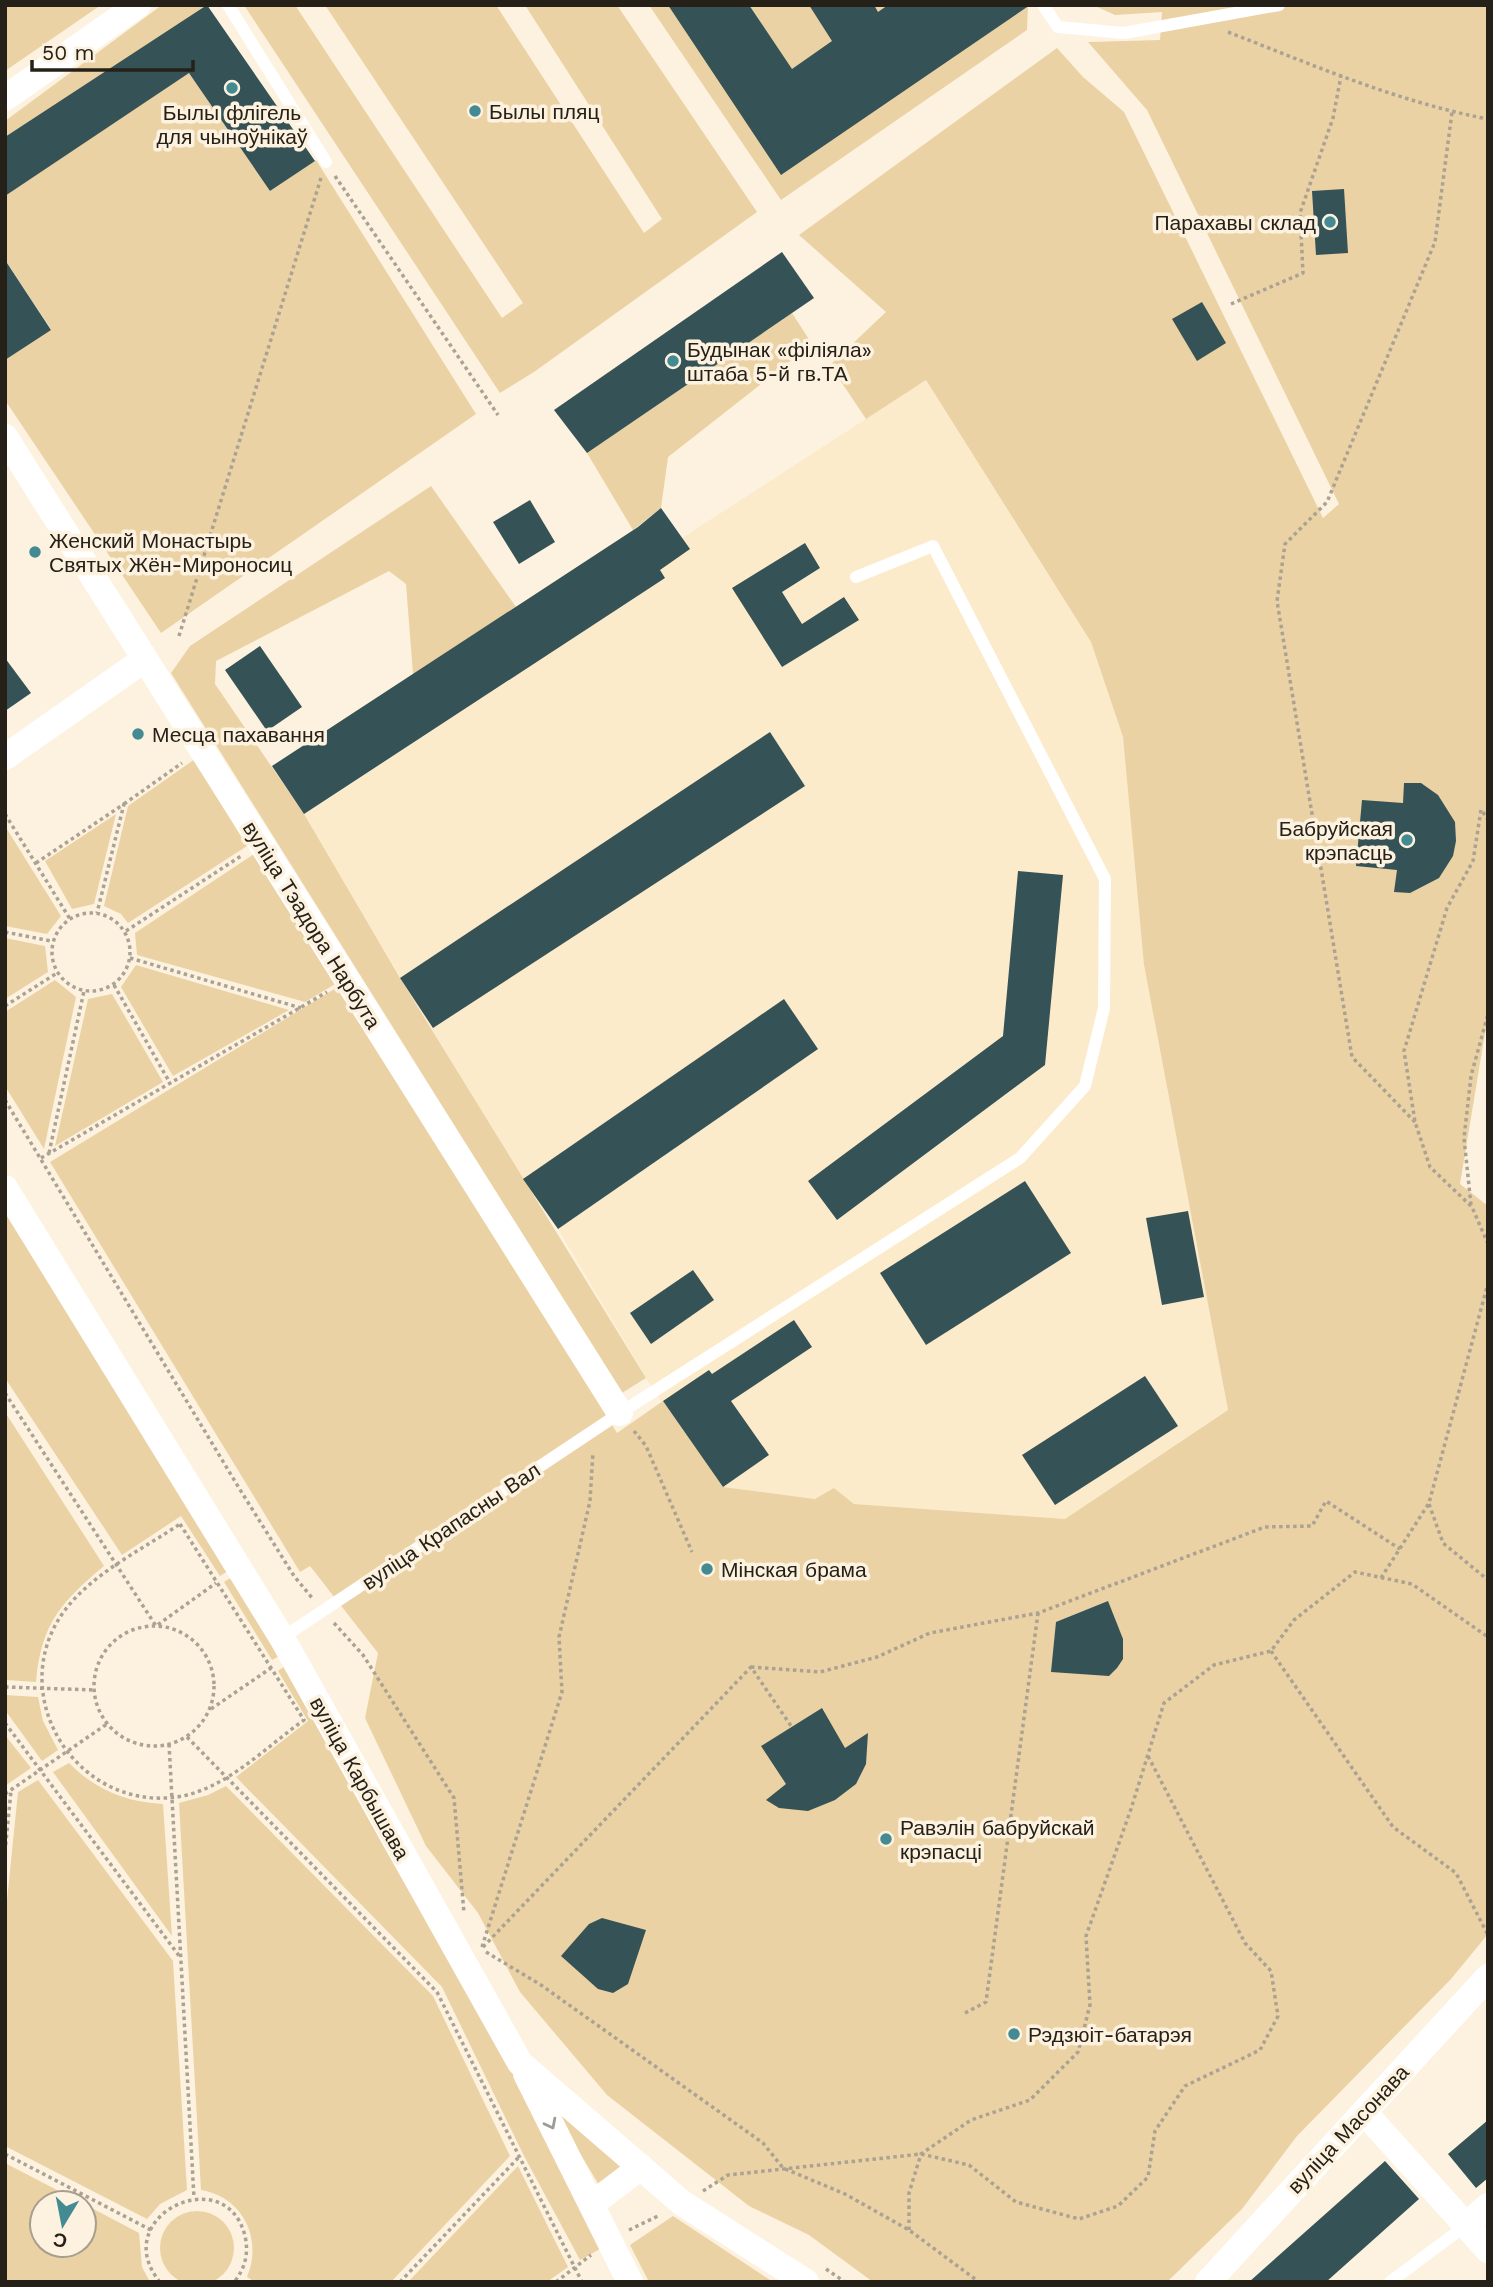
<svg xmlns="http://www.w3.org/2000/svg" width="1493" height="2287" font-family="'Work Sans',sans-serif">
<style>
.built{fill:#fcebcb}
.green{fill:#ead2a4}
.building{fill:#355256}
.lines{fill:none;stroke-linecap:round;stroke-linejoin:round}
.path{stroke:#aba293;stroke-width:3.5;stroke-dasharray:3.5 3.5;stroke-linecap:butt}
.lane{stroke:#fff;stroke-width:12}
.street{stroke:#fff;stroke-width:26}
.oneway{stroke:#9d9b97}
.poi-dot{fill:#438a92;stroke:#fdf2df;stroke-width:2.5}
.labels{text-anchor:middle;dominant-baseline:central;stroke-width:7;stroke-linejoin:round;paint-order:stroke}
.poi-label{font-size:21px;fill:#262118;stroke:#fdf2df;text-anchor:start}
.street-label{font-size:21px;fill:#262118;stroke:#fdf2df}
</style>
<rect width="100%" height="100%" fill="#fdf2df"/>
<path class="built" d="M 926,380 L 1091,642 L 1123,737 L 1144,965 L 1228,1410 L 1065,1519 L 854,1504 L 834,1489 L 816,1499 L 723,1487 L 654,1391 L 558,1229 L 523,1179 L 272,766 L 633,530 L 650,554 L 682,538 Z"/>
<g class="green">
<path d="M 5,5 L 101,5 L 5,71 Z"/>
<path d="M 162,5 L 207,5 L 163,35 L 270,191 L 316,160 L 476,414 L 161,633 L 5,400 L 5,360 L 51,329 L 5,260 L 5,121 Z"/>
<path d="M 244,5 L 295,5 L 502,318 L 523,303 L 325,5 L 496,5 L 644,233 L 662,219 L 525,5 L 617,5 L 757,212 L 534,372 L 500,393 Z"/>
<path d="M 649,5 L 1028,5 L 1028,6 L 1027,30 L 781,200 Z"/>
<path d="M 1093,5 L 1488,5 L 1488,1015 L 1460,1184 L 1488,1206 L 1488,1934 L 1451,1979 L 1297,2136 L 1242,2209 L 1167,2282 L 873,2282 L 809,2235 L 749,2206 L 607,2095 L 520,1992 L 478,1913 L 426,1846 L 365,1718 L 378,1653 L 310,1566 L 300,1572 L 50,1162 L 341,985 L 617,1433 L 663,1401 L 723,1487 L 815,1499 L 834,1488 L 854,1504 L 1065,1519 L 1228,1410 L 1144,965 L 1123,737 L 1091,642 L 926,380 L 866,419 L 830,365 L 886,312 L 799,235 L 1057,48 L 1083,77 L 1124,112 L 1323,518 L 1339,504 L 1147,110 L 1088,42 L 1160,40 L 1162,12 L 1115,15 Z"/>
<path d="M 792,313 L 812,344 L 668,457 L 661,508 L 633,530 L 587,453 Z"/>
<path d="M 431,486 L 516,607 L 413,674 L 406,584 L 389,571 L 216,661 L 215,684 L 304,814 L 400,978 L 646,1378 L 622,1393 L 171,673 L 190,646 Z"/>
<path d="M 195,759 L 247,846 L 128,923 L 121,914 L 104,906 L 128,806 Z"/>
<path d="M 116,814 L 94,904 L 72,909 L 45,861 Z"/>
<path d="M 5,826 L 61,916 L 47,934 L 5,926 Z"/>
<path d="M 254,854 L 337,983 L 305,1002 L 137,955 L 135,933 Z"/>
<path d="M 5,938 L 45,946 L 48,972 L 5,999 Z"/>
<path d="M 136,965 L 289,1010 L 173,1076 L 121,987 Z"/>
<path d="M 55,980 L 76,997 L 44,1149 L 5,1086 L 5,1012 Z"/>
<path d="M 112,994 L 163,1082 L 55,1146 L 88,999 Z"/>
<path d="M 5,1201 L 233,1568 L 220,1576 L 181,1516 L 122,1555 L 5,1378 Z"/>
<path d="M 5,1412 L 104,1566 C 61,1602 41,1624 36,1682 L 5,1680 Z"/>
<path d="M 237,1574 L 283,1654 L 272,1660 L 224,1582 Z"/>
<path d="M 289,1663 L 512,2065 L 600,2249 L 580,2260 L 523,2154 L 442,1987 L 236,1777 L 308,1721 L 278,1671 Z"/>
<path d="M 5,1695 L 38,1697 L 43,1721 L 58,1750 L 42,1761 L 5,1710 Z"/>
<path d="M 5,1735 L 31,1768 L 5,1786 Z"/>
<path d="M 69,1763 C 96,1790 125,1802 163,1804 L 172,1936 L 53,1772 Z"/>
<path d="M 38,1780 L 173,1961 L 187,2190 L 160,2204 L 147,2219 L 5,2146 L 5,1920 L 18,1792 Z"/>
<path d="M 226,1786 L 433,1996 L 510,2156 L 391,2282 L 255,2282 L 247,2277 C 263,2239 243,2197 201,2190 L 179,1803 L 208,1795 Z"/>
<path d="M 564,2109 L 625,2165 L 599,2185 L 557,2115 Z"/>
<path d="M 5,2163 L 82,2203 L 42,2203 L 42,2245 L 84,2245 L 84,2204 L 139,2233 L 142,2267 L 150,2282 L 5,2282 Z"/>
<path d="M 518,2166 L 568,2267 L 547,2282 L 408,2282 Z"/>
<circle cx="197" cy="2248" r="37"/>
<path d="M 673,2216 L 773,2282 L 649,2282 L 630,2245 Z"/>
</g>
<g class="building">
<path d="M 207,5 L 315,161 L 270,191 L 189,73 L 5,196 L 5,137 Z"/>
<path d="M 668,5 L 749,5 L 792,69 L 832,41 L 809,5 L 874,5 L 878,12 L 888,5 L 1030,5 L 781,175 Z"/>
<path d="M 1344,189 L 1348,253 L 1316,255 L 1312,191 Z"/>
<path d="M 782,252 L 814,298 L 587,453 L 554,410 Z"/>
<path d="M 5,260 L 51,330 L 5,360 Z"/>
<path d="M 1202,302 L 1226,343 L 1197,361 L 1172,319 Z"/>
<path d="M 530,500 L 555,542 L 519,564 L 493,522 Z"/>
<path d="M 661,508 L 690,549 L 660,570 L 665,578 L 304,814 L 272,766 L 638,527 Z"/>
<path d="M 805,543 L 820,568 L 782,592 L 802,624 L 844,597 L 859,620 L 782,667 L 732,588 Z"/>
<path d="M 260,646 L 302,707 L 267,731 L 225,670 Z"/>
<path d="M 5,658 L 31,693 L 5,711 Z"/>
<path d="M 770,732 L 805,786 L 433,1028 L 400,978 Z"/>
<path d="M 1404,783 L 1421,783 L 1438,795 L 1455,822 L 1456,841 L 1453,856 L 1439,878 L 1410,893 L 1394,892 L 1397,870 L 1356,866 L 1362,800 L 1403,803 Z"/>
<path d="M 1018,871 L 1063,875 L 1045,1065 L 837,1220 L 808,1181 L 1003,1036 Z"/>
<path d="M 784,999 L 818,1049 L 558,1229 L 523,1179 Z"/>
<path d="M 1025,1181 L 1071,1253 L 926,1345 L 880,1273 Z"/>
<path d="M 1188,1211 L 1204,1297 L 1162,1305 L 1146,1218 Z"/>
<path d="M 693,1270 L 714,1300 L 651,1344 L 630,1313 Z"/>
<path d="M 794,1320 L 812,1347 L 731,1401 L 769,1455 L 723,1487 L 663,1401 L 709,1370 L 712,1374 Z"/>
<path d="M 1145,1376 L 1178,1426 L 1055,1505 L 1022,1455 Z"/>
<path d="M 1108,1601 L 1123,1639 L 1123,1659 L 1117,1668 L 1109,1676 L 1051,1672 L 1056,1622 Z"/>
<path d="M 822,1708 L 845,1748 L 868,1733 L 866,1764 L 856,1784 L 835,1800 L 808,1811 L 779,1808 L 766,1800 L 786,1784 L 761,1746 Z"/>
<path d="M 602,1918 L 646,1930 L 628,1984 L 613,1993 L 598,1989 L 561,1956 L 589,1924 Z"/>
<path d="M 1488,2120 L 1488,2178 L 1476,2188 L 1448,2154 Z"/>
<path d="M 1385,2161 L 1419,2199 L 1326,2282 L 1249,2282 Z"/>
</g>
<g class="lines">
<g class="path">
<path d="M 1228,32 C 1313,65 1398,102 1488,119"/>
<path d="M 335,176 L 498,415"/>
<path d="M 1231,304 L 1303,273 L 1300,213 L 1333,118 L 1341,76"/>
<path d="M 179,636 L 321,178"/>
<path d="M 124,804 L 182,763"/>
<path d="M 1481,810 L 1473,861 L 1447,908 L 1404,1051 L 1415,1122 L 1430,1167 L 1472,1207 L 1488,1244"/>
<path d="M 1483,812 L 1488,820"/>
<path d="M 5,814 L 70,919"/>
<path d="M 36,863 L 124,804 L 97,913"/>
<circle cx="91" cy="952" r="39"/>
<path d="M 126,931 L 241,856"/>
<path d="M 5,932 L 51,941"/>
<path d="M 130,958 L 301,1008"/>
<path d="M 114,985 L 170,1083"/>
<path d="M 5,1006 L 57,973"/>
<path d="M 5,1100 L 239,1488 L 294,1576 L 313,1599"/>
<path d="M 1415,1122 L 1352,1057 L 1277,601 L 1285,544 L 1327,502 L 1435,242 L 1452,112"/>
<path d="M 49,1153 L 84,991"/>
<path d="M 41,1158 L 327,992"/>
<path d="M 1471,1205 L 1464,1138 L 1471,1076 L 1488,1014"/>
<path d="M 5,1393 L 156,1626 L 216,1583"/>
<path d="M 634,1431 L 646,1446 L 692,1552"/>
<path d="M 1429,1504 L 1443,1543 L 1488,1580"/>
<path d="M 180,1524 L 304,1720 C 266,1747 225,1790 177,1797 C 75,1811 3,1693 65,1610 C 93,1573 143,1549 180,1524 Z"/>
<path d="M 1381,1578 L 1429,1503 L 1488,1283"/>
<path d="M 334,1623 L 363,1655 L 454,1798 L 464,1913"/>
<circle cx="154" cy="1686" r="60"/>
<path d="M 1271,1651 L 1393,1827 L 1456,1873 L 1488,1935"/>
<path d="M 751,1667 L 820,1672 L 877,1657 L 930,1633 L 1038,1613 L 1265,1527 L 1312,1526 L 1326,1501 L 1400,1549"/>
<path d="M 5,1687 L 94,1690"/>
<path d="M 211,1709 L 271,1668"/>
<path d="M 5,1723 L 180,1957"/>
<path d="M 187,1737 L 437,1992 L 582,2282"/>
<path d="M 169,1744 L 194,2198"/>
<path d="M 5,1794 L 107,1724"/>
<path d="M 5,1852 L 11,1791"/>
<path d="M 482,1947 L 562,1692 L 559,1637 L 590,1501 L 593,1452"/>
<path d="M 483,1947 L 751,1667 L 791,1726"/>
<path d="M 486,1952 L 541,1985 L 763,2143 L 783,2168 L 845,2194 L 909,2230 L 979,2282"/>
<path d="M 965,2013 L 986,2002 L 1038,1613"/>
<path d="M 5,2154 L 151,2230"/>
<path d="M 703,2191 L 728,2175 L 921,2154 L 969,2165 L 1016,2202 L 1079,2219 L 1118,2206 L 1148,2177 L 1155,2131 L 1185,2086 L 1260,2050 L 1278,2016 L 1271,1971 L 1245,1943 L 1148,1756"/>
<path d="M 629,2230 L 660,2215"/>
<path d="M 909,2230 L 909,2193 L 921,2154 L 971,2120 L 1030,2100 L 1078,2052 L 1090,2005 L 1086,1936 L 1131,1809 L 1164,1703 L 1214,1665 L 1271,1651 L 1294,1620 L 1355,1572 L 1412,1584 L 1488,1637"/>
<path d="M 826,2269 L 845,2282"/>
<path d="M 160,2282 C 106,2217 226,2159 245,2236 C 249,2253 245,2269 234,2282"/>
<path d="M 400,2282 L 519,2157"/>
<path d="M 556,2282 L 591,2255"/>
</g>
<g class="lane">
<path d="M 228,5 L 326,162"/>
<path d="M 1043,5 L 1058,27 L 1124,33 L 1279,5"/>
<path d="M 282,1638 L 620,1413 L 1020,1158 L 1085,1086 L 1104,1008 L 1105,879 L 933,546 L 856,577"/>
<path d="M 1390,2282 L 1465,2226"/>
</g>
<g class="street">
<path d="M 5,98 L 138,5"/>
<path d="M 5,437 L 620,1413"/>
<path d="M 5,757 L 145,659"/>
<path d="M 5,1188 L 282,1638 L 520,2063 L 682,2203 L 806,2282"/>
<path d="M 526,2074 L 630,2282"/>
<path d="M 1364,2112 L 1488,2250"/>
<path d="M 592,2204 L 641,2167"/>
<path d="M 1465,2226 L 1488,2206"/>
<path d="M 1208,2282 L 1488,1977"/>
</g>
</g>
<defs><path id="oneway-chevron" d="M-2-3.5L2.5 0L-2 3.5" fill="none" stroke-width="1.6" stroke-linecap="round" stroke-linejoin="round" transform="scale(1.75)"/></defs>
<use class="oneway" href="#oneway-chevron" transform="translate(551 2124) rotate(63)"/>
<g class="poi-dot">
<circle cx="232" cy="88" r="7"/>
<circle cx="475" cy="111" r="7"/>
<circle cx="1330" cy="222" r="7"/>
<circle cx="673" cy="361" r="7"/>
<circle cx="35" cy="552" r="7"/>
<circle cx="138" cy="734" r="7"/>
<circle cx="1407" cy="840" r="7"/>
<circle cx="707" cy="1569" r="7"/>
<circle cx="886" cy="1839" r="7"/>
<circle cx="1014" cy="2034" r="7"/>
</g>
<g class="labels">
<g class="poi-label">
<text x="489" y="111">Былы пляц</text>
<text x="232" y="112" text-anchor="middle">Былы флігель<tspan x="232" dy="24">для чыноўнікаў</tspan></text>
<text x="1316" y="222" text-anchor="end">Парахавы склад</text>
<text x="687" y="349">Будынак «філіяла»<tspan x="687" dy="24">штаба 5-й гв.ТА</tspan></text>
<text x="49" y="540">Женский Монастырь<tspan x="49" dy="24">Святых Жён-Мироносиц</tspan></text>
<text x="152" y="734">Месца пахавання</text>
<text x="1393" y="828" text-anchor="end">Бабруйская<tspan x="1393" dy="24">крэпасць</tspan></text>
<text x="721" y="1569">Мінская брама</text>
<text x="900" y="1827">Равэлін бабруйскай<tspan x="900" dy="24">крэпасці</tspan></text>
<text x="1028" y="2034">Рэдзюіт-батарэя</text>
</g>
<g class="street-label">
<text transform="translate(312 925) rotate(58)">вуліца Тэадора Нарбута</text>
<text transform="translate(451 1526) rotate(-34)">вуліца Крапасны Вал</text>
<text transform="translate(360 1778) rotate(61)">вуліца Карбышава</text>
<text transform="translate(1348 2129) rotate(-47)">вуліца Масонава</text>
</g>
</g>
<rect width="1493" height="2287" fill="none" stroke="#262118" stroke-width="14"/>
<g transform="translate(63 2224) rotate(190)"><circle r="33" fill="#fdf2df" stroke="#a79e8f" stroke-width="2"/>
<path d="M0-5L12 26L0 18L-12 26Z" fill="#438a92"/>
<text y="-10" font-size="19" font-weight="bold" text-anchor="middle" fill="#262118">С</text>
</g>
<path d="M32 60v10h161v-10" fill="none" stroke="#262118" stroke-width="3.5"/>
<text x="42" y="60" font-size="21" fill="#262118" stroke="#fdf2df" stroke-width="5" paint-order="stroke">50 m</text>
</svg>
